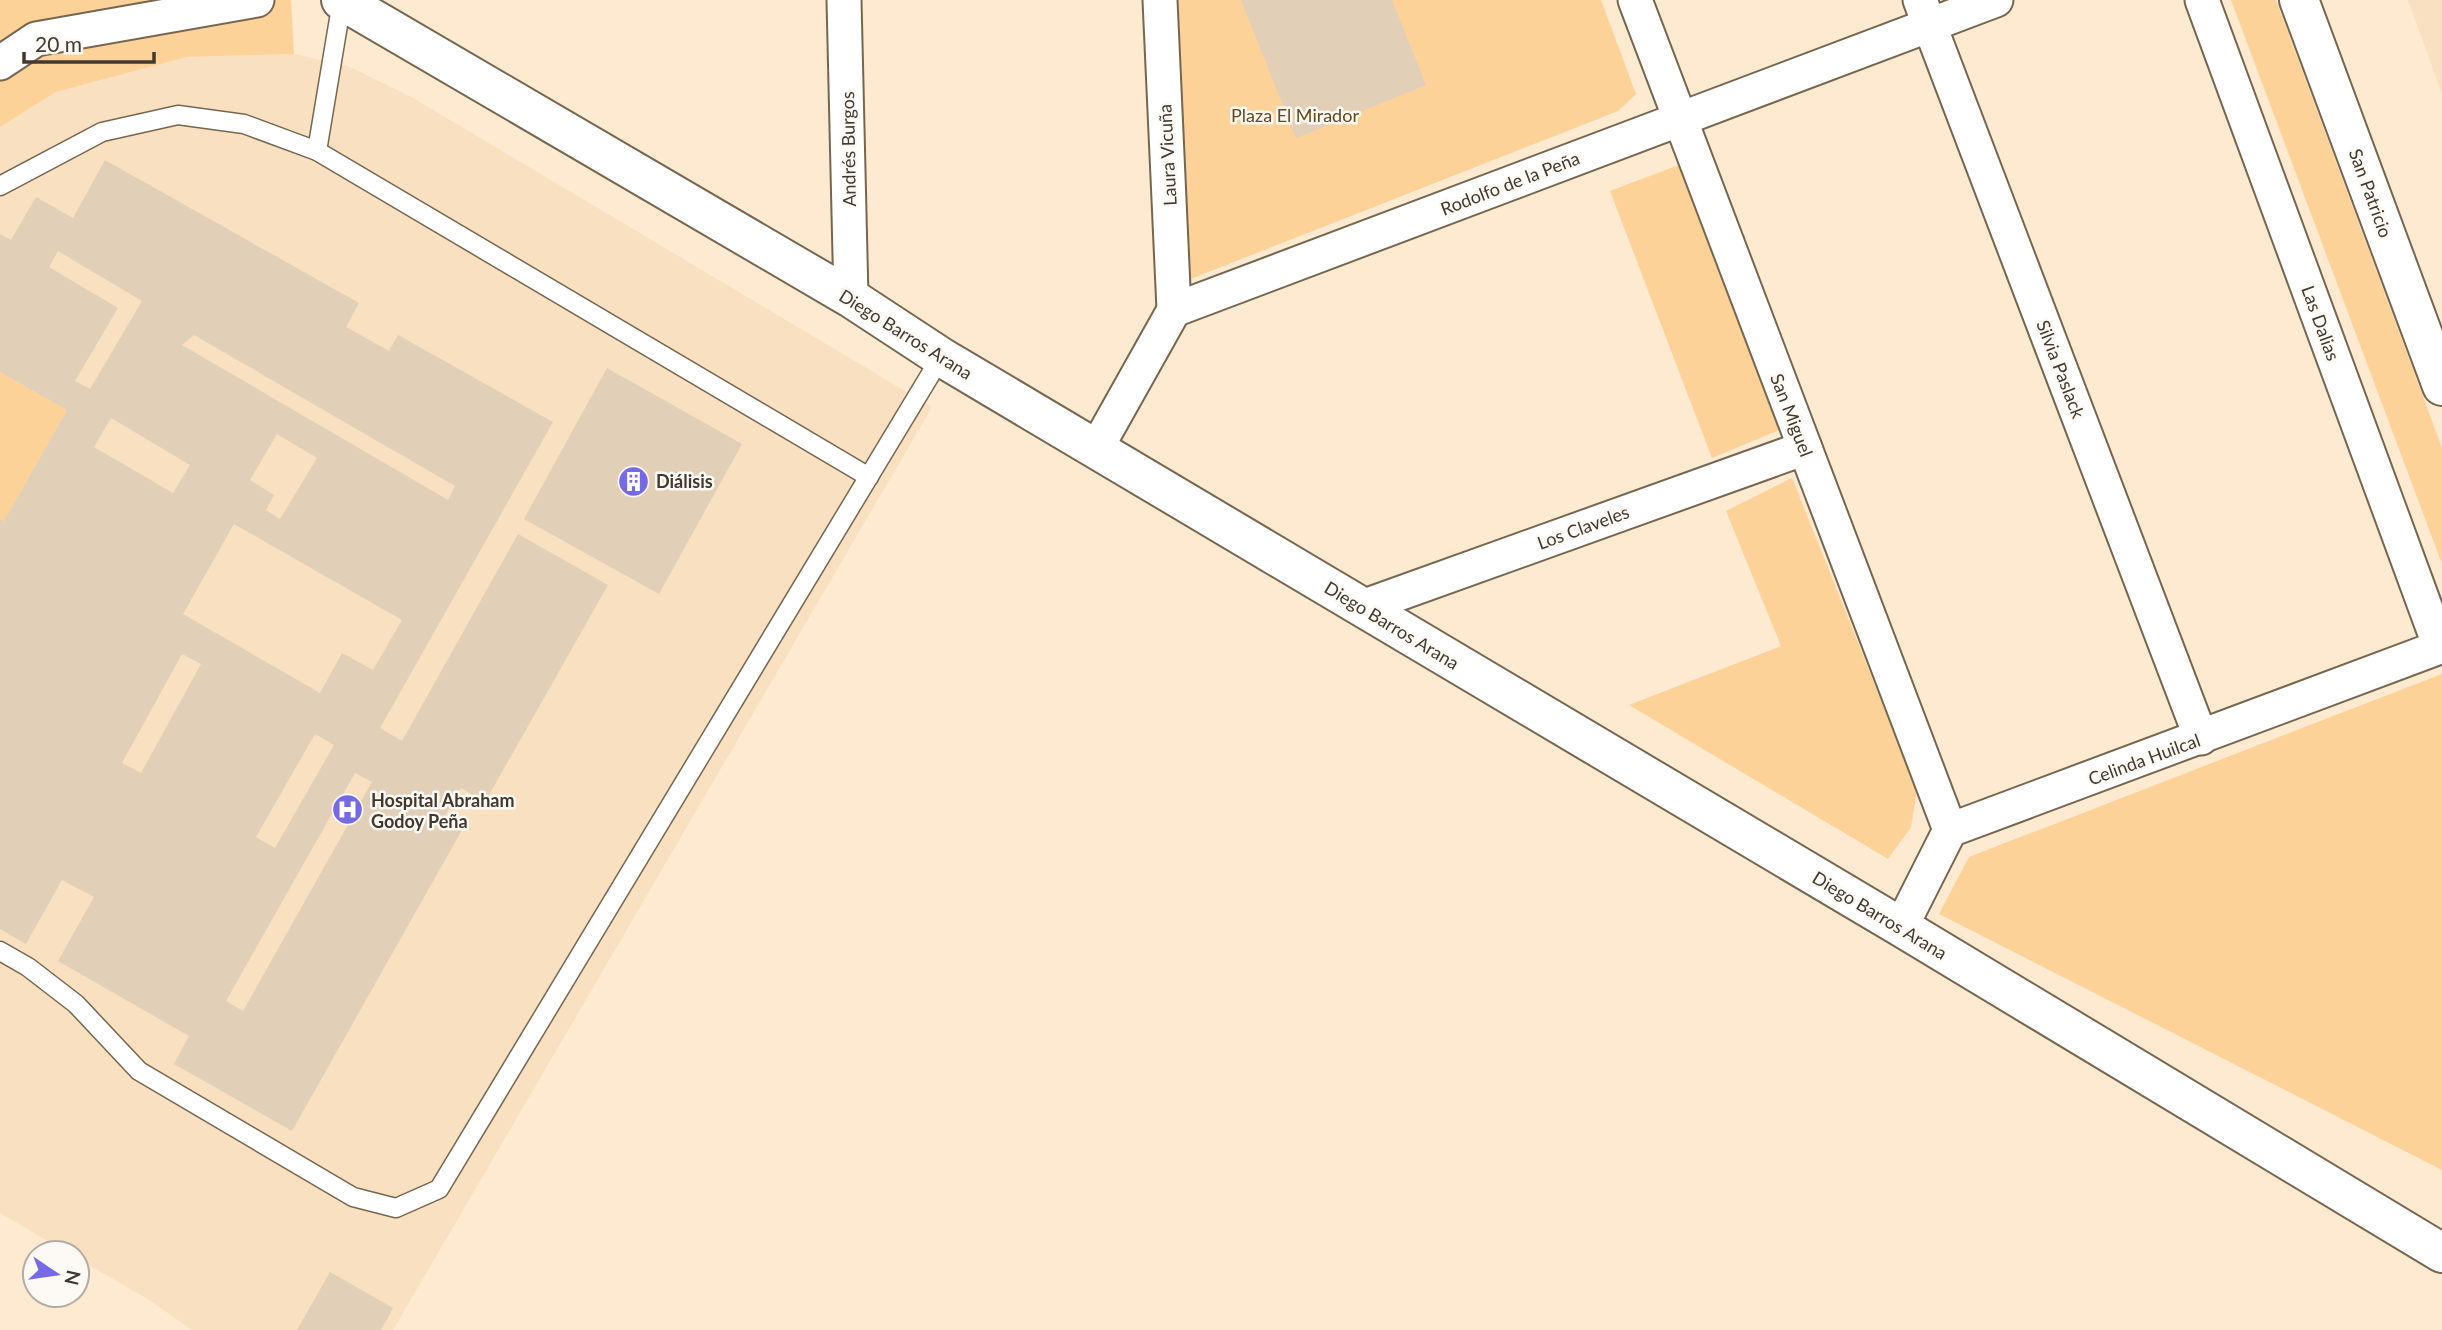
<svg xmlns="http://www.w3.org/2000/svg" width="2442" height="1330" font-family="Lato,sans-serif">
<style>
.built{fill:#f9e0c1}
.green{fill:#fdd299}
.building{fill:#e2cfb7;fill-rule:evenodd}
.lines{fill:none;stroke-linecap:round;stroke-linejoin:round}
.lane-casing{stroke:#766650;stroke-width:21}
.street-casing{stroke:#766650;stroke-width:37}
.secondary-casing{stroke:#766650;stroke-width:42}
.highway-casing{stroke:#766650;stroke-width:42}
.lane{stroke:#fff;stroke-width:18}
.street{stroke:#fff;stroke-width:33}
.secondary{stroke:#fff;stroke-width:38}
.highway{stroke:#fff;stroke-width:38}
.labels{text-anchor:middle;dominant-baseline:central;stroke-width:5;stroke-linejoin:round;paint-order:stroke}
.park-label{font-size:18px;fill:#66481c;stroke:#fdf9f4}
.street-label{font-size:18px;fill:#41392f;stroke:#fdf9f4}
.poi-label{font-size:18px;font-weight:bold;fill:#41392f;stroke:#fdf9f4;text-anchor:start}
</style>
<rect width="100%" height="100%" fill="#fdead1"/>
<g class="built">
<path d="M 2408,0 L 2442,0 L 2442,94 Z"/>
<path d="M 294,54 L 348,66 L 413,98 L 932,407 L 393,1330 L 192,1330 L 149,1300 L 77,1258 L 77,1253 L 68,1253 L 0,1213 L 0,127 L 56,92 L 187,57 Z"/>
</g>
<g class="green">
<path d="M 0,0 L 291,0 L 294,54 L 187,57 L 56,92 L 0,127 Z"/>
<path d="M 1177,0 L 1601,0 L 1636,94 L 1618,111 L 1188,280 Z"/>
<path d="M 2231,0 L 2276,0 L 2442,448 L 2442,564 Z"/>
<path d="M 1679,165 L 1782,429 L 1712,458 L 1610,191 Z"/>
<path d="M 0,372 L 67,410 L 4,521 L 0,519 Z"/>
<path d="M 1792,478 L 1917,790 L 1911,827 L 1888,859 L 1629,705 L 1781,646 L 1726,511 Z"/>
<path d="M 2442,674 L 2442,1170 L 1939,914 L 1969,857 Z"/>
</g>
<g class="building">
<path d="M 1241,0 L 1392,0 L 1426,85 L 1296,138 Z"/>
<path d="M 105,160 L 359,303 L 346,327 L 389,351 L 398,335 L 553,422 L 380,728 L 402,741 L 518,534 L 608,585 L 485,802 L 461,788 L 443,819 L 462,830 L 292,1131 L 174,1064 L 189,1036 L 58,961 L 94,897 L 62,880 L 26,944 L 0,929 L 0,519 L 4,521 L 67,410 L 0,372 L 0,234 L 11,240 L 36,197 L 73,218 ZM 58,251 L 142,301 L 90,389 L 75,381 L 118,308 L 49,267 ZM 194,335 L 455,486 L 448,500 L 182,345 ZM 111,418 L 190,465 L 173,493 L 94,447 ZM 277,434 L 317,458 L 280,519 L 266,510 L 274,495 L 250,480 ZM 234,524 L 402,620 L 373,670 L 342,653 L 320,693 L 183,614 ZM 182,654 L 201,664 L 141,773 L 122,763 ZM 315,734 L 334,745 L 275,848 L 256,837 ZM 355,773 L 372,782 L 243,1011 L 226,1001 Z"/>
<path d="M 607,368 L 742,444 L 659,594 L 524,519 Z"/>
<path d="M 330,1272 L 393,1308 L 381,1330 L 297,1330 Z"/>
</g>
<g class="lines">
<defs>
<g id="lane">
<path d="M 317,151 L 342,1"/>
<path d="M 0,186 L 102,132 L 178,115 L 244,124 L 317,151 L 869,477"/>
<path d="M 0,951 L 28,967 L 76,1004 L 139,1071 L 353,1197 L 396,1208 L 439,1189 L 941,357"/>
</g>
<g id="street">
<path d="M 844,0 L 851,298"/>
<path d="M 1160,0 L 1174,310"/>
<path d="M 1635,0 L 1950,830"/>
<path d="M 1920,0 L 2201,738"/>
<path d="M 0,63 L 36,39 L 257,0"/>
<path d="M 1096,449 L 1174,310 L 1996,0"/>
<path d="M 1362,607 L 1805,448"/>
<path d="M 1901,927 L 1950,830 L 2440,647 L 2202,0"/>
</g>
<path id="secondary" d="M 341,0 L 851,298 L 941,357 L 1901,927 L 2442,1253"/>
<path id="highway" d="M 2299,0 L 2442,386"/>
</defs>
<use href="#lane" class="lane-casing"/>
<use href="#street" class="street-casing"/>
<use href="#secondary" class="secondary-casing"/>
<use href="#highway" class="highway-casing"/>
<use href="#lane" class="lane"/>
<use href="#street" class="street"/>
<use href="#secondary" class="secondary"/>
<use href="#highway" class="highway"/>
</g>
<defs>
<symbol id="building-disc" viewBox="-11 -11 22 22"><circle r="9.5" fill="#7669e4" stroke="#fdf9f4"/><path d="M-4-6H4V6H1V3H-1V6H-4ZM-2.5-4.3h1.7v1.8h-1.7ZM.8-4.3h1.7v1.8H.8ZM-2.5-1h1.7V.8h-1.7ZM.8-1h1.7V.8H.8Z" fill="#fff"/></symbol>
<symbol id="hospital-disc" viewBox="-11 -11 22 22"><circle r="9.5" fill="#7669e4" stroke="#fdf9f4"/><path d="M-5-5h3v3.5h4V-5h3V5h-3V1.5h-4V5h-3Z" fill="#fff"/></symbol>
</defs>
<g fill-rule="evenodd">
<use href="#building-disc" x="616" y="464" width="35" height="35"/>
<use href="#hospital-disc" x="330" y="792" width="35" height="35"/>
</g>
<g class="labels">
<g class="park-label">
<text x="1295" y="115">Plaza El Mirador</text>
</g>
<g class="street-label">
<text transform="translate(848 149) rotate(-91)">Andrés Burgos</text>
<text transform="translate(1167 155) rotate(-93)">Laura Vicuña</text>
<text transform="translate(1510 183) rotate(-21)">Rodolfo de la Peña</text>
<text transform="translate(2371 193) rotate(70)">San Patricio</text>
<text transform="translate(2321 323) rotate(70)">Las Dalias</text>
<text transform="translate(906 334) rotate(32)">Diego Barros Arana</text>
<text transform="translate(2061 369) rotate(69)">Silvia Paslack</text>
<text transform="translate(1792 415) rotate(69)">San Miguel</text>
<text transform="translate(1583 527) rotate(-20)">Los Claveles</text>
<text transform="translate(1392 625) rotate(31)">Diego Barros Arana</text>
<text transform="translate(2144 759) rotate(-20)">Celinda Huilcal</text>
<text transform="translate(1880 915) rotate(31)">Diego Barros Arana</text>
</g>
<g class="poi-label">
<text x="656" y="481">Diálisis</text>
<text x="371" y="800">Hospital Abraham<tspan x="371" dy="21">Godoy Peña</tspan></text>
</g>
</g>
<g transform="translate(56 1274) rotate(103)"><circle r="33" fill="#fdf9f4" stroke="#b2aca5" stroke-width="2"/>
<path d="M0-5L12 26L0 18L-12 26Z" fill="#7669e4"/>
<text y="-10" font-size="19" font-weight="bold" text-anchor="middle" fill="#41392f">N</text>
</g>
<path d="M24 52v10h130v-10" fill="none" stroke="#41392f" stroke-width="3.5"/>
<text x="35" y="52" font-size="21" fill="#41392f" stroke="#fdf9f4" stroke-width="5" paint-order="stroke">20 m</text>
</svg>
